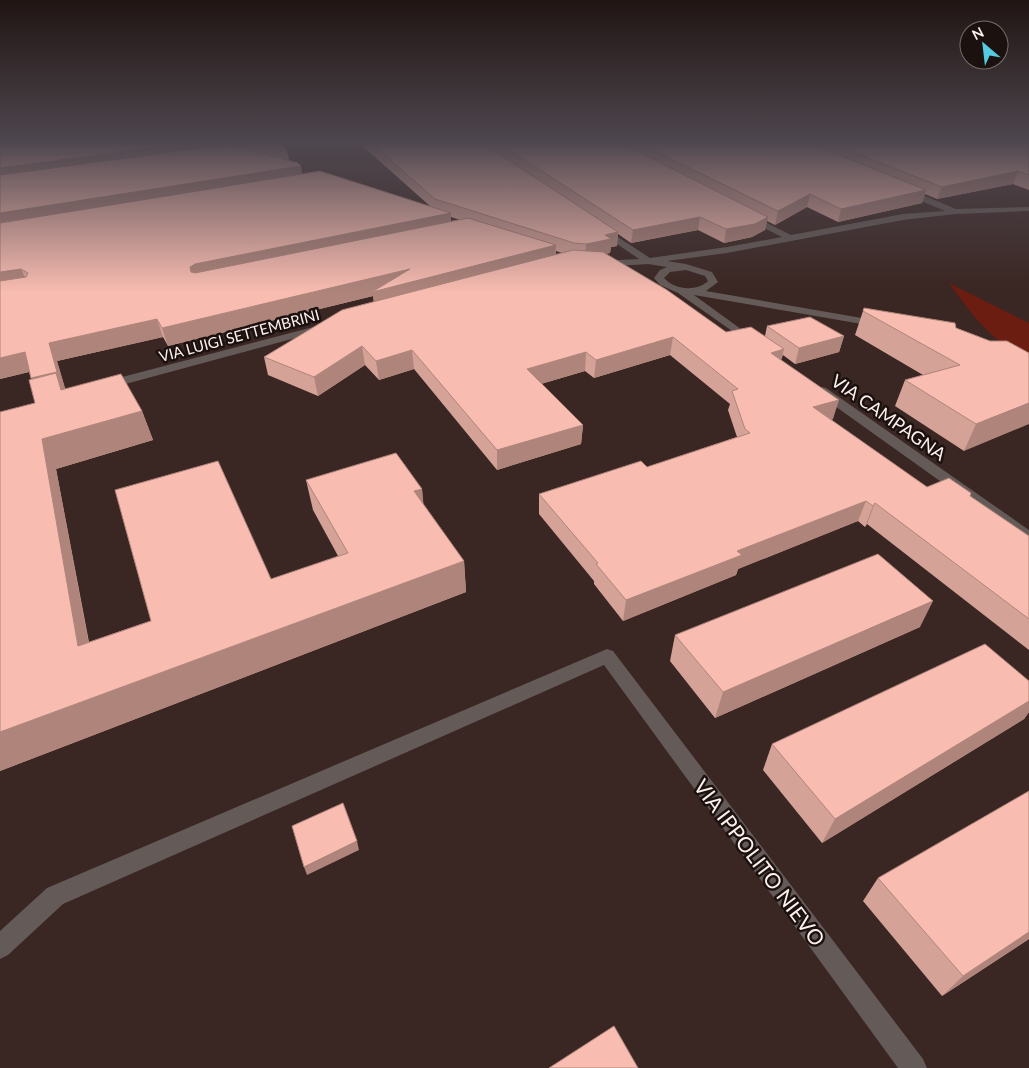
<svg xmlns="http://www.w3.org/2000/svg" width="1029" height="1068" font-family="Lato,sans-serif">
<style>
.green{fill:#6a1d10}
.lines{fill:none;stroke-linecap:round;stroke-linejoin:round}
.minor{fill:#645a57;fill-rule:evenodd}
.wall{fill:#d5a297;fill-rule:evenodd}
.shaded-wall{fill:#ae847b}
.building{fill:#f8bcb0;stroke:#ae847b}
.labels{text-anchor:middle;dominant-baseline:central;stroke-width:5;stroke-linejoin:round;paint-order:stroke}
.far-street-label{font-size:15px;fill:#fef0ed;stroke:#1b1210}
.street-label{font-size:18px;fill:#fef0ed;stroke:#1b1210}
.near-street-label{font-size:21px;fill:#fef0ed;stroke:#1b1210}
</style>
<rect width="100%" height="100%" fill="#3a2622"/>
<path class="green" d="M 949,283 L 1029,323 L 1029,355 C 995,349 968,309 949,283 Z"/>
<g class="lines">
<g class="minor">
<path d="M 902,189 L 908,189 L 956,209 L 1029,207 L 1029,211 L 955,214 L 903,220 L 727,253 L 667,261 L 686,264 L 712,272 L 718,282 L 706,291 L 879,321 L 884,324 L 879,327 L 694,295 L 756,340 L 757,342 L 752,345 L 678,293 L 660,285 L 654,278 L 660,270 L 667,267 L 648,264 L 601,267 L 596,264 L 601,261 L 639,259 L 598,231 L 598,227 L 601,226 L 650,258 L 727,247 L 782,237 L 746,219 L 745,217 L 749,214 L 791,235 L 903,214 L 945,211 L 902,193 ZM 686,270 L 705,276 L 708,281 C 696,292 675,290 664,278 L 670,272 Z"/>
<path d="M 321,325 L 325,326 L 326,328 L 325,330 L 107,389 L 101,385 L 103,382 Z"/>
<path d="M 822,387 L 826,388 L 1029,530 L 1029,542 L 1024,541 L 818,394 L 816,391 L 818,388 Z"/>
<path d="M 607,649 L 613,651 L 923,1059 L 927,1068 L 898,1068 L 604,665 L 63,904 L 8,955 L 0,959 L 0,931 L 47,888 Z"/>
</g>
</g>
<g class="wall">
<path d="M 0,142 L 279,142 L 287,151 L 289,160 L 302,174 L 430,206 L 358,142 L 1029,142 L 1029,190 L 1013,184 L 937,199 L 925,194 L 922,203 L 838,222 L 807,207 L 775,225 L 767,221 L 765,230 L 752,237 L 724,243 L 698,230 L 631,243 L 618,234 L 617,246 L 611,247 L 610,253 L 605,254 L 726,332 L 765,336 L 767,326 L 844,336 L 839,352 L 795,364 L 783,355 L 781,360 L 833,419 L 831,420 L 927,487 L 970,496 L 1029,536 L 1029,650 L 867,524 L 865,527 L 858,521 L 738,569 L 736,575 L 623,621 L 594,584 L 594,581 L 539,514 L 539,494 L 647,467 L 737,437 L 728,410 L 730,404 L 670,355 L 594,378 L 585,371 L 541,384 L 583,425 L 581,444 L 497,470 L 414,369 L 379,380 L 365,365 L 318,396 L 268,375 L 264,357 L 374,302 L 373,296 L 168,346 L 163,337 L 57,361 L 65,389 L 142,411 L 153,440 L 56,469 L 89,642 L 338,556 L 313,510 L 306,480 L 422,489 L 423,505 L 464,561 L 466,592 L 0,771 L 35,403 L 31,379 L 29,372 L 0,379 ZM 451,217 L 460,220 L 451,221 ZM 556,251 L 562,253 L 556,255 Z"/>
<path d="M 864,308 L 956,328 L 990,341 L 1029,353 L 964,451 L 895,406 L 905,380 L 923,375 L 855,335 Z"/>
<path d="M 920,627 L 715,718 L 670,661 L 675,635 Z"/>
<path d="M 1029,681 L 1029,712 L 1024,719 L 822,843 L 763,770 L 772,744 Z"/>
<path d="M 878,878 L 1029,939 L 942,996 L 863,901 Z"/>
</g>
<g class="shaded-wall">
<path d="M 196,142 L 216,142 L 218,153 L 0,183 L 0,168 Z"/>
<path d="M 301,166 L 303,180 L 0,230 L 0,213 Z"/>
<path d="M 1018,171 L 1013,184 L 937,199 L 942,187 Z"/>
<path d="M 926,190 L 922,203 L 838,222 L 841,209 Z"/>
<path d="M 810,194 L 807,207 L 775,225 L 778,211 Z"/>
<path d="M 451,213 L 451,229 L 200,281 L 191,272 L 190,267 L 195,264 Z"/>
<path d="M 700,217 L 698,230 L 631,243 L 633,230 Z"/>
<path d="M 768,217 L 765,230 L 752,237 L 724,243 L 726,229 Z"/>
<path d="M 618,232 L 617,246 L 611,247 L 610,253 L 585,258 L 586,244 L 605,235 Z"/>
<path d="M 556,245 L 555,262 L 375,309 L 373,296 L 168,346 L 162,328 L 410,269 Z"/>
<path d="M 21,269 L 29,286 L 0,291 L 0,272 Z"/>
<path d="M 157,319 L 163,337 L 57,361 L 66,391 L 40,398 L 31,378 L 49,343 Z"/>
<path d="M 844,336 L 839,352 L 795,364 L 799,348 Z"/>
<path d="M 673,337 L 670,355 L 594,378 L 596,360 Z"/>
<path d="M 362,346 L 365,365 L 318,396 L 314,377 Z"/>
<path d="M 784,349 L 779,368 L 771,353 Z"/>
<path d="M 412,350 L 414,369 L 379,380 L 376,361 Z"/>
<path d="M 25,352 L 33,371 L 0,379 L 0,358 Z"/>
<path d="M 586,352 L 585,371 L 527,388 L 527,369 Z"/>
<path d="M 839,400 L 833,419 L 808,427 L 813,407 Z"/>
<path d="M 1029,403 L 1029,424 L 964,451 L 976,424 Z"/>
<path d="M 142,411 L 153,440 L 56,469 L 95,677 L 78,646 L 42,439 Z"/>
<path d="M 583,425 L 581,444 L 497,470 L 497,450 Z"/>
<path d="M 422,489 L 425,519 L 414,491 Z"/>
<path d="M 866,501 L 858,521 L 738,569 L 736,575 L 623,621 L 626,600 L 737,551 Z"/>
<path d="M 875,503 L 867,524 L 865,527 L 873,506 Z"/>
<path d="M 464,561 L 466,592 L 0,771 L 0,732 Z"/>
<path d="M 933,601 L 920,627 L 715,718 L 723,692 Z"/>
<path d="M 1029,701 L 1029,712 L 1024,719 L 822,843 L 835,819 Z"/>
<path d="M 357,841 L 359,850 L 307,875 L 304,867 Z"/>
<path d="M 1029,932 L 1029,939 L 942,996 L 963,976 Z"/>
</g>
<g class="building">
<path d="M 0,142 L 196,142 L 0,168 Z"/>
<path d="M 254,142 L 279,142 L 287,151 Z"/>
<path d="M 370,142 L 481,142 L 618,232 L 605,235 L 611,239 L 586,244 L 574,243 L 435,199 Z"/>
<path d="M 497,142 L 619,142 L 768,217 L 755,224 L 726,229 L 700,217 L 633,230 Z"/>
<path d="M 636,142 L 807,142 L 926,190 L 841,209 L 810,194 L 778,211 Z"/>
<path d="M 828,142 L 1029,142 L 1029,175 L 1018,171 L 942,187 Z"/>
<path d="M 231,144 L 298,163 L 301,166 L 0,213 L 0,175 Z"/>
<path d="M 320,171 L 451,213 L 195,264 L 190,267 L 191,272 L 195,273 L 468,218 L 556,245 L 372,292 L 410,269 L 162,328 L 157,319 L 49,343 L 57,372 L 31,378 L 25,352 L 0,358 L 0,281 L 26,277 L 28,273 L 21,269 L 0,272 L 0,223 Z"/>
<path d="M 573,250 L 603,252 L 667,290 L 726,332 L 751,327 L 784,349 L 771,353 L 839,400 L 813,407 L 927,487 L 949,478 L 971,493 L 970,496 L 1029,536 L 1029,619 L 875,503 L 873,506 L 866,501 L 737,551 L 742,555 L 626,600 L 596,564 L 598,563 L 539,494 L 641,461 L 647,467 L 750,433 L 745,429 L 732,391 L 738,389 L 673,337 L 596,360 L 586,352 L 527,369 L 583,425 L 497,450 L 412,350 L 376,361 L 362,346 L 314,377 L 264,357 L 342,310 Z"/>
<path d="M 864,308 L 955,323 L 956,328 L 990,341 L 1007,341 L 1029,353 L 1029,403 L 976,424 L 905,380 L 960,365 L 863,311 Z"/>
<path d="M 810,317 L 844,336 L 799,348 L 767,326 Z"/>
<path d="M 56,373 L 61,390 L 121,374 L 142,411 L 42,439 L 78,646 L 151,621 L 115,490 L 218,461 L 271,579 L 348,553 L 306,480 L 396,453 L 422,489 L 414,491 L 464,561 L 0,732 L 0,412 L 35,403 L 29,380 Z"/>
<path d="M 878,554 L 933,601 L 723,692 L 675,635 Z"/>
<path d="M 985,644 L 1029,681 L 1029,701 L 835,819 L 772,744 Z"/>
<path d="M 1029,791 L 1029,932 L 963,976 L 878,878 Z"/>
<path d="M 343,803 L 357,841 L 304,867 L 292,826 Z"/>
<path d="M 614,1026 L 638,1068 L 549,1068 Z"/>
</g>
<linearGradient id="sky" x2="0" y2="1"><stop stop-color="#201513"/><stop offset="0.49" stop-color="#4f474f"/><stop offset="1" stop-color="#4f474f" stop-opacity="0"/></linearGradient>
<rect width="1029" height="292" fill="url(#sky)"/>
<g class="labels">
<g class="far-street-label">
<text transform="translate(239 335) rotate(-15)">VIA LUIGI SETTEMBRINI</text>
</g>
<g class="street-label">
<text transform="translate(889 417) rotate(35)">VIA CAMPAGNA</text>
</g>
<g class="near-street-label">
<text transform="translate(760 862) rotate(53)">VIA IPPOLITO NIEVO</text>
</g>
</g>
<g transform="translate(984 45) rotate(332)"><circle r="24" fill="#1b1210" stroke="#766b68"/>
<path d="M0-4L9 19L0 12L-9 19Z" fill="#55cae0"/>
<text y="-8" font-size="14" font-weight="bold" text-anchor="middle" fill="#fef0ed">N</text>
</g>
</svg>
